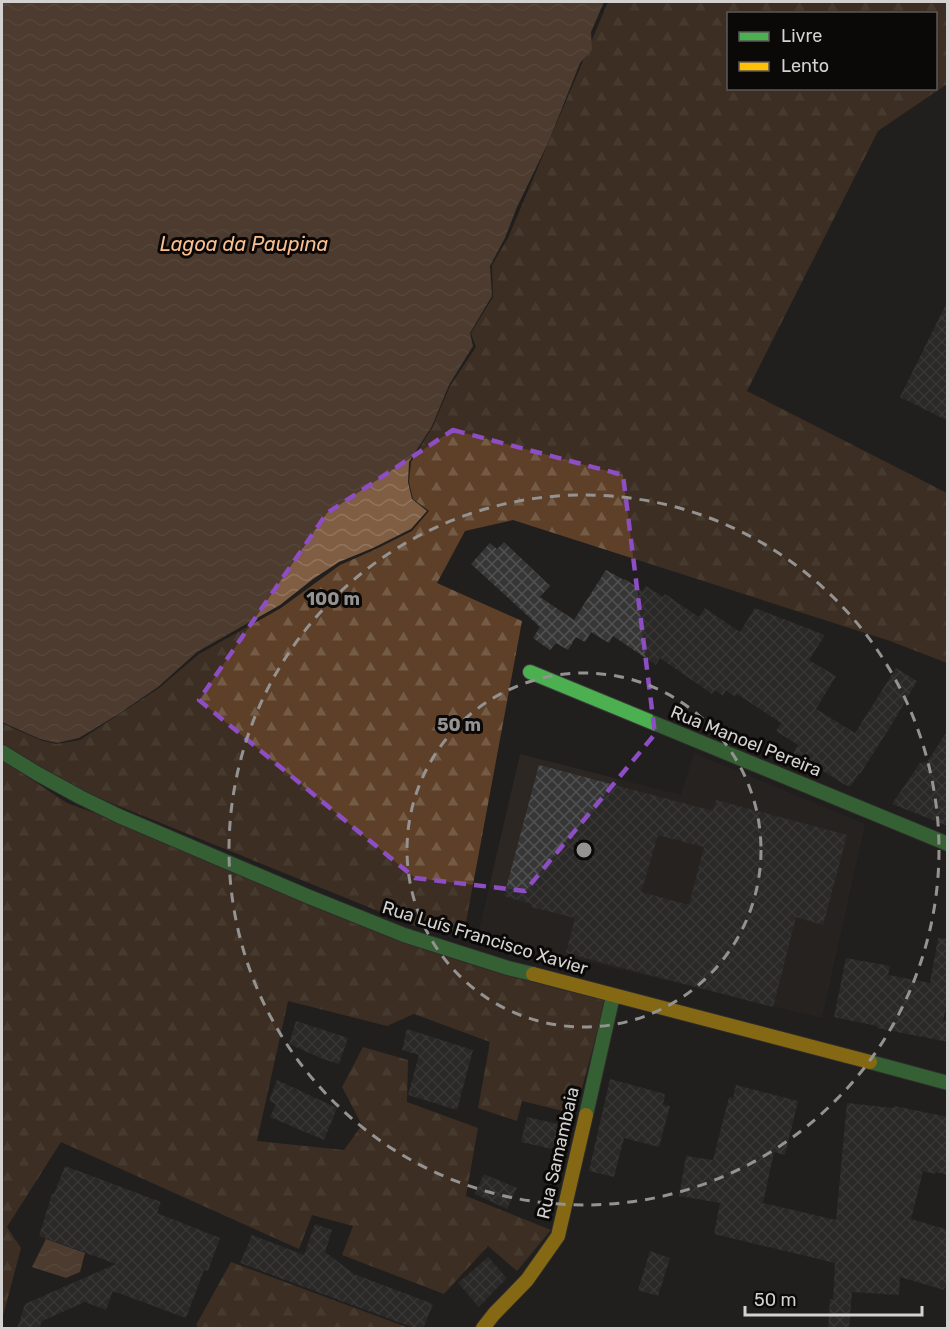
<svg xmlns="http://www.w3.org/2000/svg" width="949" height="1330" font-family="Rubik,sans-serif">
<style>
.built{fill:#2d2723}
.forest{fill:url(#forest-firs);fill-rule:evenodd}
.water{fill:url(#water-waves)}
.building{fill:url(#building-cross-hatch);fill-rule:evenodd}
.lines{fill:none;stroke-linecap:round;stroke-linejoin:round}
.fast-casing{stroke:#3d3c3b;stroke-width:16}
.slow-casing{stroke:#3d3c3b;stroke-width:16}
.fast{stroke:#4caf50;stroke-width:14}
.slow{stroke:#ffc107;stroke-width:14}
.marked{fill:none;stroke:#8d4dc3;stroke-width:4.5;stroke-dasharray:12 8;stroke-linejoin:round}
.ring{fill:none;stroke:#959392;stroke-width:3;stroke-dasharray:10 8}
.labels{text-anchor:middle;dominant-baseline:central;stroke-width:6;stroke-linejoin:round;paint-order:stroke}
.street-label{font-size:18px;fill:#d4d2d1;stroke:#0a0908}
.water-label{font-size:20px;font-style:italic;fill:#fabe8e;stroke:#0a0908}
.centre{fill:#959392;stroke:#0a0908;stroke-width:3}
.ring-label{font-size:18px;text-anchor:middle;font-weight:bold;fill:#959392;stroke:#0a0908;stroke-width:6;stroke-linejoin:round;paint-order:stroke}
</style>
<defs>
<pattern id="forest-firs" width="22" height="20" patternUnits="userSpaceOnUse" patternTransform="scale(1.5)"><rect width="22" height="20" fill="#5e4028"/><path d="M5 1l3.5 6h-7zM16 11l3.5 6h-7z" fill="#745b46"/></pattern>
<pattern id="water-waves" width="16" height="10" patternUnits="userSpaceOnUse" patternTransform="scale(1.5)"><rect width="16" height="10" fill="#805e43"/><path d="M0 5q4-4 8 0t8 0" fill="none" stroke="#91745d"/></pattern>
<pattern id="building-cross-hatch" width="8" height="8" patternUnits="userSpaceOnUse" patternTransform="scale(1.5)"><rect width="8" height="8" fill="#373636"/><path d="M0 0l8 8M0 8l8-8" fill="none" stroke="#535252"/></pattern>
</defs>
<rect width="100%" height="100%" fill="#201f1e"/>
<path class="built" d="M 694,753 L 865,824 L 822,1018 L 478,935 L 520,754 L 681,795 Z"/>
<g class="forest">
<path d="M 608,2 L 947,2 L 947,84 L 878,131 L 747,391 L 947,493 L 947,663 L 890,641 L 513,520 L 465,531 L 437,583 L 522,621 L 464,933 L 415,926 L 47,777 L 2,748 L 2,723 L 40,740 L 56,744 L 80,740 L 159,688 L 199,654 L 281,608 L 340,565 L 374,550 L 412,531 L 429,511 L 413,499 L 409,482 L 411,462 L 433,426 L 450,386 L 476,347 L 471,333 L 493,297 L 492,265 L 508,238 ZM 728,14 L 936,14 L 936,88 L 728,88 Z"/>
<path d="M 2,760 L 67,803 L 606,1000 L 575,1114 L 522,1101 L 517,1121 L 478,1108 L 490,1042 L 414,1014 L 387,1026 L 288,1001 L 257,1141 L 344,1150 L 362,1125 L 342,1087 L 363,1047 L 408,1060 L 407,1102 L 478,1128 L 466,1196 L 551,1230 L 517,1271 L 488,1246 L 444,1294 L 342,1255 L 353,1226 L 312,1215 L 299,1249 L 61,1142 L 7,1227 L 21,1248 L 2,1320 Z"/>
<path d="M 231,1262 L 409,1328 L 199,1328 L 196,1325 Z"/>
</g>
<g class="water">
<path d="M 2,2 L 604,2 L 591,32 L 592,50 L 580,63 L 549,141 L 517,207 L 505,238 L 490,266 L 492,296 L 470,333 L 473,346 L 449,385 L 432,426 L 409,462 L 408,482 L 412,499 L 427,511 L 411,529 L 373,548 L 339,562 L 313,579 L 280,605 L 197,652 L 158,687 L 117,715 L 79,738 L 57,743 L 40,739 L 2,722 Z"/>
<path d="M 46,1239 L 85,1253 L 80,1272 L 66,1278 L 32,1267 Z"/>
</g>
<g class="building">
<path d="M 948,300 L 948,421 L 900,397 Z"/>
<path d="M 504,542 L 550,586 L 540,597 L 574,620 L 606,570 L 624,580 L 625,579 L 642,591 L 646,586 L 663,597 L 665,594 L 699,617 L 705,608 L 740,632 L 755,608 L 825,635 L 809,660 L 836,676 L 816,709 L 855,733 L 896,668 L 917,681 L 894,721 L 860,774 L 859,773 L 850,787 L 842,783 L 815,766 L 814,769 L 792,755 L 798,745 L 776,731 L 781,723 L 737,694 L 735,697 L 726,690 L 723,696 L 715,690 L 712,694 L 660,658 L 656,665 L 613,636 L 609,643 L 591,632 L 585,642 L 576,637 L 568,650 L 556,643 L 550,650 L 533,638 L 540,627 L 471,564 L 490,543 L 497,549 Z"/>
<path d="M 948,730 L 948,826 L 892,804 L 920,763 L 927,762 Z"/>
<path d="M 539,765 L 713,811 L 716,800 L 847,835 L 823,925 L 796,917 L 773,1007 L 566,953 L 575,918 L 531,907 L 532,904 L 504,896 ZM 658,835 L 704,847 L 689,905 L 641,892 Z"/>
<path d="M 938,938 L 948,939 L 948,1000 L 943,1021 L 948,1022 L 948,1042 L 877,1028 L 877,1026 L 834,1017 L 846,958 L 890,966 L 888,975 L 930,983 Z"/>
<path d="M 296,1021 L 348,1038 L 339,1064 L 323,1059 L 289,1044 Z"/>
<path d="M 407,1029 L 473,1050 L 457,1110 L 408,1095 L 419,1055 L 402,1050 Z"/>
<path d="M 610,1079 L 665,1094 L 663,1105 L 670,1106 L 659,1147 L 624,1138 L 614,1177 L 589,1171 Z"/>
<path d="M 277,1080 L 337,1108 L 324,1140 L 270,1117 L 276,1104 L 269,1101 Z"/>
<path d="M 736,1085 L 798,1101 L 785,1155 L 774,1152 L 763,1203 L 836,1220 L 847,1103 L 893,1108 L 894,1106 L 948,1117 L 948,1175 L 936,1172 L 935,1174 L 923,1171 L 911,1219 L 948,1230 L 948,1279 L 944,1290 L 900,1277 L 899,1295 L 852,1292 L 849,1329 L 828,1329 L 830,1299 L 833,1300 L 835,1263 L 714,1234 L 720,1203 L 679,1196 L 686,1156 L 713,1160 L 729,1097 L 733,1098 Z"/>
<path d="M 527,1117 L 567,1126 L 561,1151 L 521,1142 Z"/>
<path d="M 65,1166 L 161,1202 L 157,1213 L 220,1238 L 208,1271 L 204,1270 L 186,1318 L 113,1291 L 106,1310 L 85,1302 L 42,1321 L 39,1329 L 17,1329 L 25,1304 L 116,1264 L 39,1236 L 52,1194 L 54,1194 Z"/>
<path d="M 484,1174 L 517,1188 L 507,1209 L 475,1194 Z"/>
<path d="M 315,1224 L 332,1230 L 325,1252 L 354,1274 L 433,1304 L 423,1329 L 417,1329 L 352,1305 L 240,1263 L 252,1235 L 304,1255 Z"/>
<path d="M 650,1251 L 670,1258 L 658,1296 L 638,1290 Z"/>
<path d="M 488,1257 L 507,1278 L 479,1307 L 458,1283 Z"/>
</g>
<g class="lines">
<defs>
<g id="fast">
<path d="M 530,672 L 948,844"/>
<path d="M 2,752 L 38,774 L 80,797 L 119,816 L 307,896 L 404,935 L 508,968 L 533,974"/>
<path d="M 870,1062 L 948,1083"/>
<path d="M 586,1115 L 613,996"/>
</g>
<g id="slow">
<path d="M 533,974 L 870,1062"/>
<path d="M 483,1328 L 494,1314 L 527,1280 L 558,1236 L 586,1115"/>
</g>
</defs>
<use href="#fast" class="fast-casing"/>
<use href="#slow" class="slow-casing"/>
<use href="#fast" class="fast"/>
<use href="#slow" class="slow"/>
</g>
<path d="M0 0H949V1330H0ZM 453,430 L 623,475 L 655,734 L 525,891 L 415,878 L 199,700 L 327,513 Z" fill="#201f1e" fill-opacity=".55" fill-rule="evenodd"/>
<path class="marked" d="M 453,430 L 623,475 L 655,734 L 525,891 L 415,878 L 199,700 L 327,513 Z"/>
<g class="ring">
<circle cx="584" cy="850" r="177"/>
<circle cx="584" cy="850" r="355"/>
</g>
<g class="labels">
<g class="street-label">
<text transform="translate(746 741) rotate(22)">Rua Manoel Pereira</text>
<text transform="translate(485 938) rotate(17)">Rua Luís Francisco Xavier</text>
<text transform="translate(558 1153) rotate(-77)">Rua Samambaia</text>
</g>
<g class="water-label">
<text x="244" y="244">Lagoa da Paupina</text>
</g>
</g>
<circle cx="584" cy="850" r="9" class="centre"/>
<g class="ring-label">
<text x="333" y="605">100 m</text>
<text x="459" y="731">50 m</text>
</g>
<rect width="949" height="1330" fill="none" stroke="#d4d2d1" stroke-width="6"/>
<rect x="727" y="12" width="210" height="78" fill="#0a0908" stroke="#5b5958" stroke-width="1.5"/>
<rect x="739" y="32" width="30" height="9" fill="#4caf50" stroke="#5b5958" stroke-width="1.5"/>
<text x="781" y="42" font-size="18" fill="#d4d2d1">Livre</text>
<rect x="739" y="62" width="30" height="9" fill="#ffc107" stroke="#5b5958" stroke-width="1.5"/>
<text x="781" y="72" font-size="18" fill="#d4d2d1">Lento</text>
<path d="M745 1306v9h177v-9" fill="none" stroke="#d4d2d1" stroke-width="3"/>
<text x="754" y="1306" font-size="18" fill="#d4d2d1" stroke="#0a0908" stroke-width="4.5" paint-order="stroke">50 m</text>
</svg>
